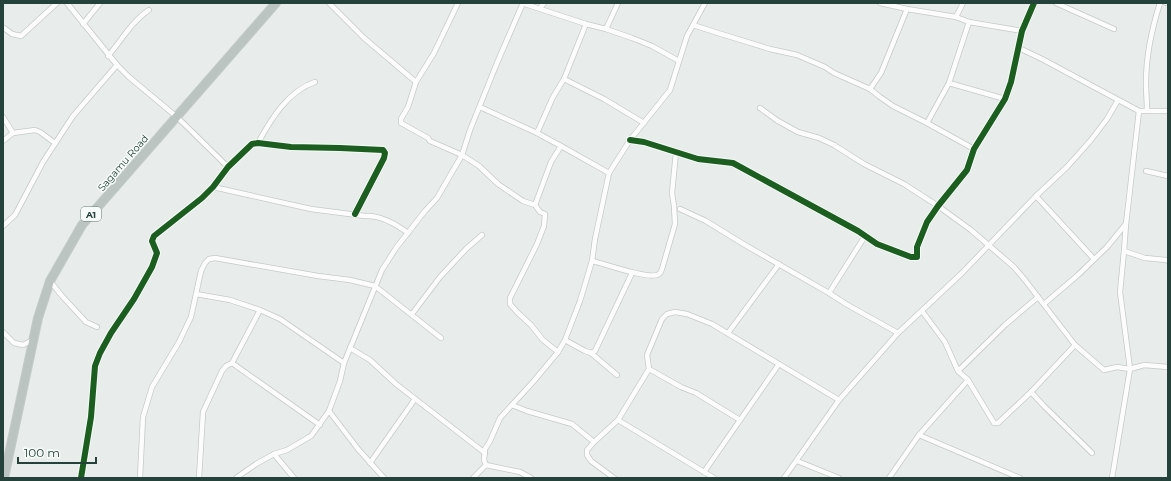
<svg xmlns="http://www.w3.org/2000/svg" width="1171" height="481" font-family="Montserrat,sans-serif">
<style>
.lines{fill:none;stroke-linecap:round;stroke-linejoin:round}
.street-casing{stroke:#c5cac8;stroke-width:6}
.highway-casing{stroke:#c3ccc9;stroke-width:10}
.street{stroke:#fcfcfc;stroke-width:4.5}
.highway{stroke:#bcc4c2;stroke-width:8}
.cycleway-casing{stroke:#f7fbf9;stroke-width:8}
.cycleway{stroke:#1b5e20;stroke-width:6}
.labels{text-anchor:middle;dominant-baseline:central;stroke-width:3;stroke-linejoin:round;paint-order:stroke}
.shield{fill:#f7fbf9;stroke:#637a73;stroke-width:1}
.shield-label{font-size:9px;font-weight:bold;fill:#24423a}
.street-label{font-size:10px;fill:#24423a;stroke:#f7fbf9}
</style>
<rect width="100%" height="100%" fill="#e8edeb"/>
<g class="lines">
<defs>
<g id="street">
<path d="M 67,3 L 117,65 L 129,77 L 177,117 L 228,167"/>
<path d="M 329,3 L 364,38 L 416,82"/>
<path d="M 458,3 L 434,53 L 416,82 L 408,107 L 401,119 L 401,123 L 428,138 L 430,141 L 462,155 L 479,166 L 498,184 L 523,201 L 535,205 L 540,212 L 545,214 L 544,226 L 537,244 L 510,298 L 510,304 L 517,312 L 531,325 L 543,340 L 558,352"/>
<path d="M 522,3 L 586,24 L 606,29 L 632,38 L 652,46 L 679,61"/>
<path d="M 880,3 L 907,9 L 956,17 L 969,22 L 1022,31"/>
<path d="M 1056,3 L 1114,29"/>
<path d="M 1166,3 L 1168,3"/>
<path d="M 540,8 L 544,3"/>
<path d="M 956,17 L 963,3"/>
<path d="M 83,24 L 100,3"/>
<path d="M 693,25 L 718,33 L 770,49 L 797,55 L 825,67 L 834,73 L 870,89 L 880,97 L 893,106 L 927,123 L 974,149"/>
<path d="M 4,28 L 12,34 L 21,36 L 57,3"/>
<path d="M 606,29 L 618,3"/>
<path d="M 1019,48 L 1042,59 L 1139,111 L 1168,111"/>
<path d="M 108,56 C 121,41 132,21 149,10"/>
<path d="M 564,79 L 604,99 L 644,123"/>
<path d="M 949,83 L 1005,99"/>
<path d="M 870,89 L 881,73 L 907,9"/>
<path d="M 480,107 L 537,133 L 561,146 L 609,173"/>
<path d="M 760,108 L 778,121 L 798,132 L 819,138 L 834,145 L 864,164 L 904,184 L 938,206 L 971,230 L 1014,267 L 1025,280 L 1038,297"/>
<path d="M 1147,111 C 1147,101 1146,92 1146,83 C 1146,56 1152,28 1160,3"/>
<path d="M 3,117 L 13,133"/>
<path d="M 927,123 L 949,83 L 969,22"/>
<path d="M 537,133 L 553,97 L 564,79 L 586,24"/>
<path d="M 630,140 L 644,142 L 698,159 L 733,163 L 858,231 L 877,244 L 911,257 L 917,257 L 917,247 L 927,222 L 938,206 L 967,170 L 974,149 L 1005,99 L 1011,82 L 1022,31 L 1034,3"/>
<path d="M 3,141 L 13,133 L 35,130 L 40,132 L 55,143"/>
<path d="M 258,143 C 271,119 288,91 315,82"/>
<path d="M 1146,171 L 1168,176"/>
<path d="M 213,187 L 311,209 L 365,216 C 380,215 396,224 408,233"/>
<path d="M 1036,196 L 1094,259"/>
<path d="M 535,205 L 551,162 L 561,146"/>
<path d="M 680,209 L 706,221 L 745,245 L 829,293 L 846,304 L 898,333"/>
<path d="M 3,226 L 15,215 L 43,162 L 73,116 L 117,65"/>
<path d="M 1124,251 L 1145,258 L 1166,260 L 1168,261"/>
<path d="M 592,261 C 603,263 651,281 659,274 C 661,273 661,271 662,269 L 675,224 L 674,206 L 672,193 L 676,152"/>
<path d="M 50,281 L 62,296 L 86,322 L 97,327"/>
<path d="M 829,293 L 865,236"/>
<path d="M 196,294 L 230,300 L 260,310 L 280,319 L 344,363"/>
<path d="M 1044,304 L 1078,275 L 1107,247 L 1125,225"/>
<path d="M 922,311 L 945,342 L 958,371 L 968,380 L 994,423 L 998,423 L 1031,392 L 1075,345 L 1104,370 L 1117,367 L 1130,369 L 1144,365 L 1168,367"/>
<path d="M 412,314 L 440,277 L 466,249 L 482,235"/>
<path d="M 3,332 L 14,343 L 23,345 L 33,340"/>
<path d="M 728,333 L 779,264"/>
<path d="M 565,340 L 585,351 L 591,353 L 595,351 L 632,273"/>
<path d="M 350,348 L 370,360 L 396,384 L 485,453"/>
<path d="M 591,353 L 617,375"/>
<path d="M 232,363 L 320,425"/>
<path d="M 649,369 L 681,387 L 696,393 L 740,420"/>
<path d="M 958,371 L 1005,325 L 1038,297 L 1075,345"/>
<path d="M 1031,392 L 1044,406 L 1092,453"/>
<path d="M 512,405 L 527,411 L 572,424 L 594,442"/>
<path d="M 329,411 L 358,449 L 384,478"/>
<path d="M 618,420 L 714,478"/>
<path d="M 919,435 L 968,380"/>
<path d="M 274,454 L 294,478"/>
<path d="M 797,461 L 839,478"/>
<path d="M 370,463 L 415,399"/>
<path d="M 486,465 L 520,472 L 531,478"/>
<path d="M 704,472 L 779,364"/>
<path d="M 81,478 L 91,417 L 95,366 L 100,353 L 111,333 L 134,299 L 152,267 L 157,253 L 152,241 L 154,236 L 202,198 L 213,187 L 228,167 L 252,144 L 258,143 L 291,147 L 340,148 L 383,150 L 385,153 L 384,158 L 355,214"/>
<path d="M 140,478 L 142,437 L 143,417 L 152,387 L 179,342 L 191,317 L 201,271 L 205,263 L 209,259 L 215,258 L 318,276 L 350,280 L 375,286 L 441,338"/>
<path d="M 199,478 L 203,412 L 222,371 L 226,366 L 232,363 L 260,310"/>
<path d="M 236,478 L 256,464 L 274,454 L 287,450 L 311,436 L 329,411 L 340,381 L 344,363 L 382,270 L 396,248 L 425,211 L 437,198 L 462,155 L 470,130 L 497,63 L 523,3"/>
<path d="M 473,478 L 486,465 L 484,460 L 485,449 L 490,441 L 500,418 L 533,382 L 558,352 L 565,340 L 580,301 L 592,261 L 595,239 L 609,173 L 630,140 L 670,90 L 687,36 L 705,3"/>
<path d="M 614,478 L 591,461 L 587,455 L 587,450 L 594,442 L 618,420 L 649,369 L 647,355 L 662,319 L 667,314 L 675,312 L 687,314 L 712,324 L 839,400"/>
<path d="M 784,478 L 839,400 L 898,333 L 962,273 L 1036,196 L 1067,167 L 1091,140 L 1107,119 L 1118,100"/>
<path d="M 889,478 L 919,435 L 1020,478"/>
<path d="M 1112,478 L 1130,369 L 1120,292 L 1124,251 L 1126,224 L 1139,111"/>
</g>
<path id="highway" d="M 4,478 L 38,318 L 50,281 L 82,225 L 276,3"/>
</defs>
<use href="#street" class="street-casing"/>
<use href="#highway" class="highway-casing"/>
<use href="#street" class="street"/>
<use href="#highway" class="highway"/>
<defs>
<g id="cycleway">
<path d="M 630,140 L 644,142 L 698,159 L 733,163 L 858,231 L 877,244 L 911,257 L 917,257 L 917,247 L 927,222 L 938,206 L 967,170 L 974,149 L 1005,99 L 1011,82 L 1022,31 L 1034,3"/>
<path d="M 81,478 L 91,417 L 95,366 L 100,353 L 111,333 L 134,299 L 152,267 L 157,253 L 152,241 L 154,236 L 202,198 L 213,187 L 228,167 L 252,144 L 258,143 L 291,147 L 340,148 L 383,150 L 385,153 L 384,158 L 355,214"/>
</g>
</defs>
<use href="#cycleway" class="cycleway-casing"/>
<use href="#cycleway" class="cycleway"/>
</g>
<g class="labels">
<rect class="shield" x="81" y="207" width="20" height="14" rx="3"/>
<g class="shield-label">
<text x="91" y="214">A1</text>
</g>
<g class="street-label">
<text transform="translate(123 163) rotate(-49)">Sagamu Road</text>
</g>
</g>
<rect width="1171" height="481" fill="none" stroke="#24423a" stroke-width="8"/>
<path d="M18 457v6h78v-6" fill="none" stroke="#24423a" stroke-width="2"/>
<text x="24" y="457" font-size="12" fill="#24423a" stroke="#f7fbf9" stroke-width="3" paint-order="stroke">100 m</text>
</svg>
